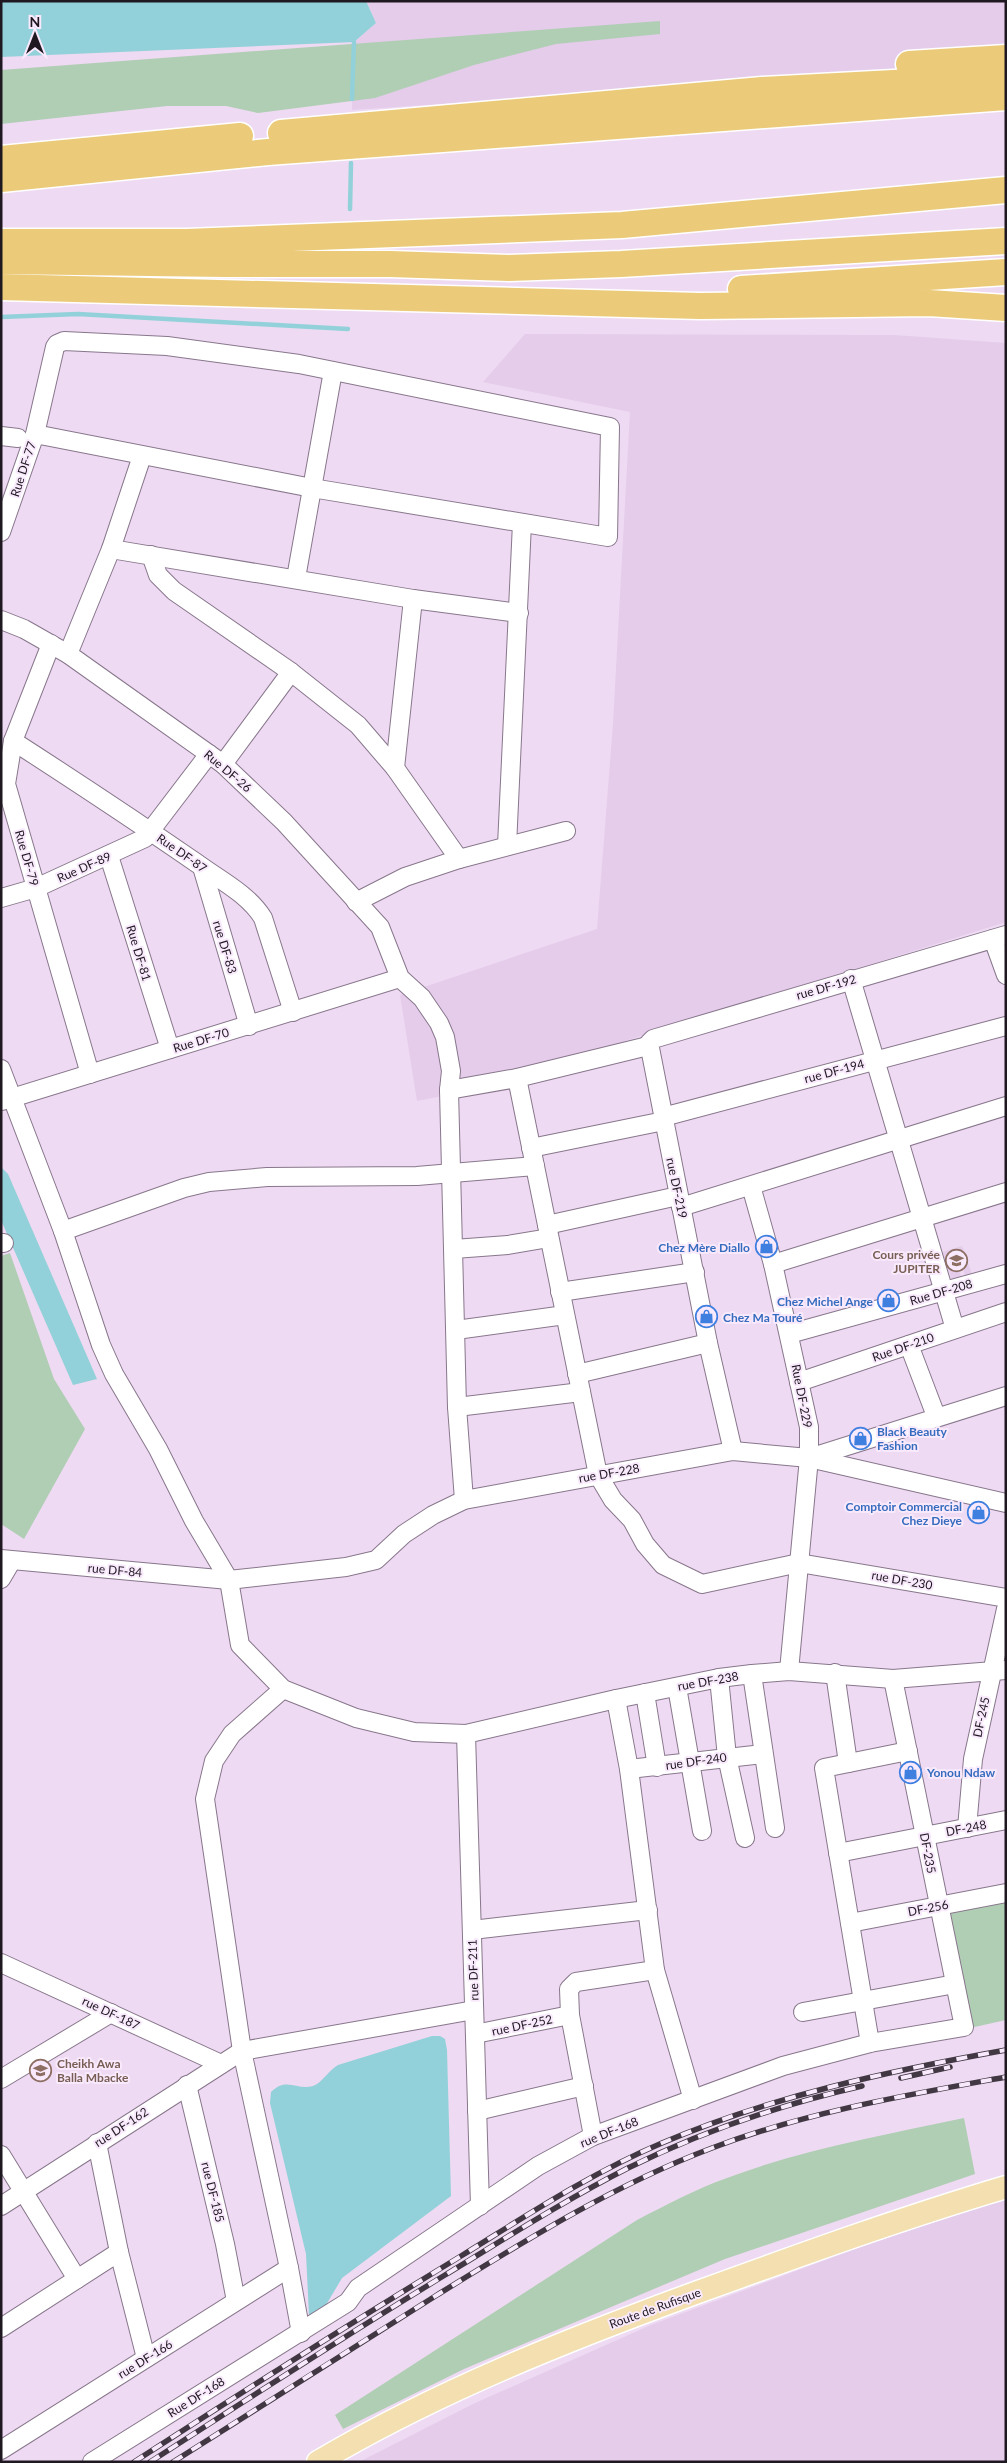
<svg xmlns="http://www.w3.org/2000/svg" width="1007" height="2463" font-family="Lato,sans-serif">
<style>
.built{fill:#e4ccea}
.green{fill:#b0ceb4}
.water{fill:#92d1d9}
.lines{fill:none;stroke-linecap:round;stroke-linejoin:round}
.stream{stroke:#92d1d9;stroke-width:4.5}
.minor-casing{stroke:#88778c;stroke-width:20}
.major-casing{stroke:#fff;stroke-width:25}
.highway-casing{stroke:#fff;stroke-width:29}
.minor{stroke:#fff;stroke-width:18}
.major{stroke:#f3dfaf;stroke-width:22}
.highway{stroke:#ebca7a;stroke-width:26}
.rail-casing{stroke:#413843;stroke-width:5.5}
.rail{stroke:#f9e9fc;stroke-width:4;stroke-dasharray:11;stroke-linecap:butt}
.labels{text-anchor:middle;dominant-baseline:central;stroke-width:4;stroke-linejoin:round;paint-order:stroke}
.street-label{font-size:12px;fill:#1f1820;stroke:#f9e9fc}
.shop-label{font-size:12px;font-weight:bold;fill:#366cbe;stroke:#f9e9fc;text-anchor:end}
.education-label{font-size:12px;font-weight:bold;fill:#785e54;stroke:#f9e9fc;text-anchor:end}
</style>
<rect width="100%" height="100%" fill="#eedaf2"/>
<g class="built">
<path d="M 366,1 L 1006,1 L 1006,66 L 352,110 L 354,42 L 376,23 Z"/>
<path d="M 525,334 L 894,335 L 1006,343 L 1006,922 L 625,1041 L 618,1061 L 417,1101 L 400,995 L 597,929 L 613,724 L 630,412 L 483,382 Z"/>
<path d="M 962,1246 L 973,1277 L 966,1279 L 963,1269 L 959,1270 L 962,1280 L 953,1283 L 942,1252 Z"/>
<path d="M 1006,2199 L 1006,2462 L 359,2462 L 473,2404 L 651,2325 L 914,2227 Z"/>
</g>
<g class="green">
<path d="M 660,21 L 660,34 L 556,44 L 474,65 L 375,98 L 258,113 L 226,106 L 167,106 L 1,124 L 1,70 Z"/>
<path d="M 10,1253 L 54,1379 L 85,1429 L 24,1539 L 1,1524 L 1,1256 Z"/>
<path d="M 1006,1895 L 1006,2020 L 970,2028 L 944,1908 Z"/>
<path d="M 964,2118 L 975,2174 L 725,2259 L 464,2369 L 343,2429 L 335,2415 L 637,2220 C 666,2205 696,2189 727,2178 C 803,2149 885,2135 964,2118 Z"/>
</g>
<g class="water">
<path d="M 1,1 L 366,1 L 376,23 L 354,42 L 1,57 Z"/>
<path d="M 1,1167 L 8,1174 L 97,1379 L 73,1385 L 1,1220 Z"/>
<path d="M 432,2036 L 440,2036 L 445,2039 L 447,2050 L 451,2196 L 342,2278 L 323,2310 L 309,2315 L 306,2254 L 270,2103 L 271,2092 C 287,2076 297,2091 313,2086 C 322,2083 329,2070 338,2065 Z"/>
</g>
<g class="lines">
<g class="stream">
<path d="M 352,99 L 354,42"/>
<path d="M 350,209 L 351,163"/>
<path d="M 1,317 L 78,314 L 348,329"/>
</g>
<defs>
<g id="minor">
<path d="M 1,436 L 18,438"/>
<path d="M 1,532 L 35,434 L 55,347 L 57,344 L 64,341 L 167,346 L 299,364 L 610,427 L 608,537 L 312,488 L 35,434"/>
<path d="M 111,549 L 413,599 L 519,613"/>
<path d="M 151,555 L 158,575 L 174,591 L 291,672 L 358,725 L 395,768 L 459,859"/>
<path d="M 296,578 L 333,371"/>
<path d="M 1,620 L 24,629 L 68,654 L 223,764 L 284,822 L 380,927 L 400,978 L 422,998 L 439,1023 L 445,1037 L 451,1071 L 449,1090 L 457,1407 L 464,1500"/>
<path d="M 51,644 L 13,741 L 6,784 L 90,1074"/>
<path d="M 68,654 L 111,549 L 142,456"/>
<path d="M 13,741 C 75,781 137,822 198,864 C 220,880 248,894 263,918 L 293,1012"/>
<path d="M 223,764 L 291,672"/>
<path d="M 395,768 L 413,599"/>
<path d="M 507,846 L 522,523"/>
<path d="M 109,856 L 170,1049"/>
<path d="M 202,867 L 249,1026"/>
<path d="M 1,898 L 36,888 L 145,838 L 209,754"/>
<path d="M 356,902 L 405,877 L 459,859 L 566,831"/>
<path d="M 993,939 L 1006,975"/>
<path d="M 851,979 L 955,1329"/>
<path d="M 1,1069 L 63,1231 L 101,1345 L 114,1374 L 158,1449 L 194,1521 L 229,1580 L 240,1645 L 283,1689 L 356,1718 L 414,1732 L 466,1734 L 616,1699 L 719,1678 L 752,1674 L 789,1671 L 893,1679 L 1006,1670"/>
<path d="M 517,1078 L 598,1475 L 613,1500 L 632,1520 L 645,1544 L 663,1565 L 702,1584 L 799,1563 L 1006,1598"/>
<path d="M 449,1090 L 517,1078 L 648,1046"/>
<path d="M 2,1101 L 400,978"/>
<path d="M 663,1117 L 1006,1026"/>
<path d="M 531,1148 L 664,1121"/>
<path d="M 751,1186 L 773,1264 L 809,1427 L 809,1458 L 789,1671"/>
<path d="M 681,1207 L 1006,1106"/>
<path d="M 547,1225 L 678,1196"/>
<path d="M 63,1231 L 184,1188 L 209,1182 L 267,1177 L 417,1176 L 535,1166"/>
<path d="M 1,1243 L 4,1243"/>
<path d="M 454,1249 L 508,1245 L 549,1238"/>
<path d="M 773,1264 L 1006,1192"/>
<path d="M 560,1292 L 695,1272"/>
<path d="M 456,1330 L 565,1315"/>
<path d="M 789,1334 L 1006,1274"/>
<path d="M 909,1345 L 936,1416"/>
<path d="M 577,1374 L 708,1343"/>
<path d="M 799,1382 L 1006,1312"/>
<path d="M 457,1407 L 581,1392"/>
<path d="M 733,1451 L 708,1343 L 649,1043 L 653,1039 L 1006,935"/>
<path d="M 809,1458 L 1006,1396"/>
<path d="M 1,1559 L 229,1580 L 346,1567 L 376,1560 L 404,1534 L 433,1515 L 464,1500 L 733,1451 L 809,1458 L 1006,1503"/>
<path d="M 1,1579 L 11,1562"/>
<path d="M 835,1673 L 848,1763"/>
<path d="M 752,1674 L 775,1828"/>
<path d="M 719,1678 L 727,1757 L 745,1838"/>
<path d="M 677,1687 L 702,1831"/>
<path d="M 283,1689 L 232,1734 L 214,1761 L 205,1799 L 242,2051 L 289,2268 L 301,2333"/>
<path d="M 645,1693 L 657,1767"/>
<path d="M 616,1699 L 629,1769 L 655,1970 L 693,2100"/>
<path d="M 466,1734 L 480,2206"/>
<path d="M 629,1769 L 763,1754"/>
<path d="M 967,1828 L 973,1759 L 1006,1609"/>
<path d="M 838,1853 L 1006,1820"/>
<path d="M 850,1923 L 1006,1893"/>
<path d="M 472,1930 L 648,1910"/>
<path d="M 1,1963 L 221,2064"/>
<path d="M 803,2012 L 955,1984"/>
<path d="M 475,2034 L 570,2015"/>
<path d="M 870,2043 L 824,1768 L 908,1751"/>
<path d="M 1,2079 L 111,2013"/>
<path d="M 187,2085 L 225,2244 L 236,2301"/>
<path d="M 477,2111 L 584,2086"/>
<path d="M 593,2136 L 570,2015 L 569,1989 L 576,1982 L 655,1970"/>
<path d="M 97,2143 L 119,2252 L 146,2358"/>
<path d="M 1,2155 L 77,2279"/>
<path d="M 1,2206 L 242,2051 L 474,2010"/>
<path d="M 1,2328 L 119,2252"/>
<path d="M 1,2450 L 289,2268"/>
<path d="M 92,2462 L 348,2302 L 358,2288 L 538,2166 L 593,2136 L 783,2066 L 870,2043 L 964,2027 L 893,1679"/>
</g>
<path id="major" d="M 318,2462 C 438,2391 567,2340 698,2292 C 800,2255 902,2218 1006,2187"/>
<g id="highway">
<path d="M 909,64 L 1006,58"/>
<path d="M 281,133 L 762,90 L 1006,77"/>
<path d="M 1,159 L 240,136"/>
<path d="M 1,179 L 268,152 L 1006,97"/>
<path d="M 1,242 L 187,242 L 622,225 L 1006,190"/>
<path d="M 1,261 L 225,264 L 390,264 L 509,268 L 621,264 L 1006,241"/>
<path d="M 1,287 L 700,306 L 929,303 L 1006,308"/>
<path d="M 741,289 L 1006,272"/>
</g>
</defs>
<use href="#minor" class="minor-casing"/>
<use href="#major" class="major-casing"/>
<use href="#highway" class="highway-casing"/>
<use href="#minor" class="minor"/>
<use href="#major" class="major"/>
<use href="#highway" class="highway"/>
<defs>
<g id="rail">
<path d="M 901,2078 L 950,2067"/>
<path d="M 134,2462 C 242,2392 351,2323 461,2256 C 526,2216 591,2173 662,2143 C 772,2096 889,2071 1006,2050"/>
<path d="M 150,2462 C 248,2399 346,2335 445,2275 C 506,2238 565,2200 628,2168 C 701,2132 783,2104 862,2086"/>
<path d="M 173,2462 C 261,2406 349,2350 437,2295 C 526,2240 614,2185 712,2148 C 806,2112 907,2095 1006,2077"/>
</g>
</defs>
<use href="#rail" class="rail-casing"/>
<use href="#rail" class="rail"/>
</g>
<defs>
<symbol id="shop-ring" viewBox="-11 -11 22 22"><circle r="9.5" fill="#f9e9fc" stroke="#3f7fe0" stroke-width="1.5"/><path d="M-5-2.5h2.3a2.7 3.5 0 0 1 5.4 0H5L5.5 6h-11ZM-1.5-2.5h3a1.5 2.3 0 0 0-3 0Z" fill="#3f7fe0"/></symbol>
<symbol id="school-ring" viewBox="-11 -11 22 22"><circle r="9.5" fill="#f9e9fc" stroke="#8d6e63" stroke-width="1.5"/><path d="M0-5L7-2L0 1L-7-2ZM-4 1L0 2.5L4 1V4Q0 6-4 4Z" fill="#8d6e63"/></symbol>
</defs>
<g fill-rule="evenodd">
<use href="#shop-ring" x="754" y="1234" width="25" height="25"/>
<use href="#school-ring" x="944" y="1248" width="25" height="25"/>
<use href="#shop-ring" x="876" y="1288" width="25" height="25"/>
<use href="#shop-ring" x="694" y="1304" width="25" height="25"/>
<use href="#shop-ring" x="848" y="1426" width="25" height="25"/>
<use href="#shop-ring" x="966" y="1500" width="25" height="25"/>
<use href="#shop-ring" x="898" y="1760" width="25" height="25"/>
<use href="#school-ring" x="28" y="2058" width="25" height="25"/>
</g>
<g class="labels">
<g class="street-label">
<text transform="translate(23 469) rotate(-72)">Rue DF-77</text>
<text transform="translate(228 771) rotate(40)">Rue DF-26</text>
<text transform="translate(182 853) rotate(35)">Rue DF-87</text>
<text transform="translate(27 858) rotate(74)">Rue DF-79</text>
<text transform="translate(84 867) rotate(-24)">Rue DF-89</text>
<text transform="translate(225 947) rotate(73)">rue DF-83</text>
<text transform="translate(139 953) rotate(73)">Rue DF-81</text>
<text transform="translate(826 987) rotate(-16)">rue DF-192</text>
<text transform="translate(201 1040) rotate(-17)">Rue DF-70</text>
<text transform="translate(834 1071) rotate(-15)">rue DF-194</text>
<text transform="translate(677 1188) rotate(78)">rue DF-219</text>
<text transform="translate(941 1292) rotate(-16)">Rue DF-208</text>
<text transform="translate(903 1347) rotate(-19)">Rue DF-210</text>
<text transform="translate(802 1396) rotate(79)">Rue DF-229</text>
<text transform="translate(609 1473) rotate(-10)">rue DF-228</text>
<text transform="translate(115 1570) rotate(5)">rue DF-84</text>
<text transform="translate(902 1580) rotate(10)">rue DF-230</text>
<text transform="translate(708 1681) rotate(-10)">rue DF-238</text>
<text transform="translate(981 1717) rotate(-78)">DF-245</text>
<text transform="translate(696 1761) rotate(-8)">rue DF-240</text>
<text transform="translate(966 1828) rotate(-11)">DF-248</text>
<text transform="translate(928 1853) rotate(79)">DF-235</text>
<text transform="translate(928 1908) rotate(-11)">DF-256</text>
<text transform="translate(473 1970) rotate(-92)">rue DF-211</text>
<text transform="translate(111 2013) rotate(25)">rue DF-187</text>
<text transform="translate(522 2025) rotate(-12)">rue DF-252</text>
<text transform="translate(121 2127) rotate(-33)">rue DF-162</text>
<text transform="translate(609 2132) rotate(-22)">rue DF-168</text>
<text transform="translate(213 2192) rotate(76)">rue DF-185</text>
<text transform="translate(655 2308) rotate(-20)">Route de Rufisque</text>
<text transform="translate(145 2359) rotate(-32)">rue DF-166</text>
<text transform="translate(196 2397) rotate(-32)">Rue DF-168</text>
</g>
<g class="shop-label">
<text x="750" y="1247">Chez Mère Diallo</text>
<text x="873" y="1301">Chez Michel Ange</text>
<text x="723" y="1317" text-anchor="start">Chez Ma Touré</text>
<text x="877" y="1431" text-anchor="start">Black Beauty<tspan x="877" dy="14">Fashion</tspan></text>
<text x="962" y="1506">Comptoir Commercial<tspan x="962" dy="14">Chez Dieye</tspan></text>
<text x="927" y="1772" text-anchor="start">Yonou Ndaw</text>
</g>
<g class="education-label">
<text x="940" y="1254">Cours privée<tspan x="940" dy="14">JUPITER</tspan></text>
<text x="57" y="2063" text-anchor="start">Cheikh Awa<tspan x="57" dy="14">Balla Mbacke</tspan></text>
</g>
</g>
<rect width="1007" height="2463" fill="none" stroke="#1f1820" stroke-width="5"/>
<g transform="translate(35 35)" stroke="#f9e9fc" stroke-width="4" paint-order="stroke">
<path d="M0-4L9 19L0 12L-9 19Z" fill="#1f1820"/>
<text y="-8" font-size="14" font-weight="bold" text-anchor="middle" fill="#1f1820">N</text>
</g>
</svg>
